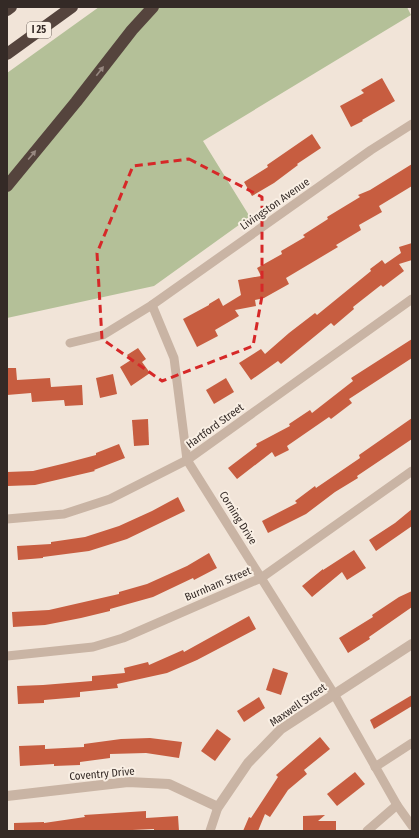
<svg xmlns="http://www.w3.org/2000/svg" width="419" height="838" font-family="'Fira Sans Condensed',sans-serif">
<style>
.green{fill:#b4c098}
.building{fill:#c75d40}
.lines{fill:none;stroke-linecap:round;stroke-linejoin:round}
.minor{stroke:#c9b4a4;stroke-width:9}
.tertiary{stroke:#c9b4a4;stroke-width:10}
.motorway{stroke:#55443d;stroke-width:12}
.oneway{fill:#978880}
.marked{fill:none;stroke:#d62828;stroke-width:3;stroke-dasharray:8 5;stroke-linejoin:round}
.labels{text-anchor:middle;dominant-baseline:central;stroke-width:4;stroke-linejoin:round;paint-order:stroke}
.shield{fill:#f9efe4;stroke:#6f655f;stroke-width:1}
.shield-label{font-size:10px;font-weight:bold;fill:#342a26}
.street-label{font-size:11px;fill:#342a26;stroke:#f9efe4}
</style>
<rect width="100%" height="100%" fill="#f1e4d8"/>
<path class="green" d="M 99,7 L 407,7 L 411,15 L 203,141 L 250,217 L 154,286 L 7,318 L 7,73 Z"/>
<g class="building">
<path d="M 382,78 L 395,101 L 362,120 L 363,121 L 351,127 L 340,106 L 364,93 L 361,90 Z"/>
<path d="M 312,134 L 321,148 L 297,164 L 298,165 L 274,183 L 252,196 L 244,182 L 268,167 L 267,165 Z"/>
<path d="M 412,164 L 412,186 L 379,206 L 382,212 L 359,225 L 361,230 L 336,245 L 338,247 L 286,278 L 289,284 L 264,298 L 255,300 L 256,306 L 235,310 L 239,316 L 215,330 L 218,336 L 197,347 L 183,319 L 209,305 L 209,304 L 219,298 L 223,306 L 241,295 L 238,280 L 261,276 L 257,268 L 282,254 L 281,251 L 305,237 L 303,235 L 328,219 L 327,217 L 360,197 L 358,195 L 370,190 Z"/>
<path d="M 412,243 L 412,260 L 399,264 L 404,271 L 383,287 L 381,285 L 353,307 L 354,309 L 334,326 L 331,323 L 281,364 L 278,361 L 251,380 L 239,363 L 261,349 L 265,354 L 289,333 L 315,313 L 317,315 L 371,271 L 370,269 L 382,260 L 385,264 L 401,253 L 399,247 Z"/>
<path d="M 412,339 L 412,358 L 349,399 L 352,403 L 331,419 L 329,417 L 287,446 L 289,450 L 275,457 L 272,452 L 237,479 L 228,468 L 257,446 L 256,444 L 290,426 L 289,424 L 310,410 L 312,413 L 353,381 L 351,378 Z"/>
<path d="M 138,348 L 146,359 L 142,362 L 150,373 L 131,386 L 120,367 L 131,360 L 127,355 Z"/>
<path d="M 7,368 L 16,368 L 17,380 L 50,378 L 51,387 L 82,385 L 83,405 L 65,406 L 64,400 L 32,402 L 31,393 L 7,395 Z"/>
<path d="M 113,374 L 117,394 L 100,398 L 96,378 Z"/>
<path d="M 226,378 L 234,392 L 214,404 L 206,390 Z"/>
<path d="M 412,418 L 412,439 L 357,476 L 358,478 L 335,492 L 306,514 L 268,533 L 262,521 L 297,503 L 295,501 L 315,486 L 316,488 L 360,458 L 359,455 Z"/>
<path d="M 148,419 L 149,445 L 134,446 L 132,420 Z"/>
<path d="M 119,444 L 125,458 L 94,470 L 95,471 L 35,485 L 8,486 L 7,472 L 33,471 L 66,463 L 96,455 L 96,453 Z"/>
<path d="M 178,497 L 185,511 L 127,539 L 89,551 L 43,557 L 43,558 L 18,560 L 17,546 L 51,544 L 51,542 L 85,537 L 119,526 L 152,511 Z"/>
<path d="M 412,509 L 412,526 L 376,551 L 369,540 L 395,523 Z"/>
<path d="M 354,550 L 366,568 L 347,580 L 342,572 L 312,597 L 302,586 L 323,569 L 323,570 Z"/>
<path d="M 209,553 L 217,568 L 194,580 L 193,578 L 153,597 L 110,609 L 110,611 L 81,618 L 45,625 L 13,627 L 12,612 L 49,610 L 119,594 L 119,592 L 147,584 L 187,566 Z"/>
<path d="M 412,591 L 412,607 L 369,637 L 370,639 L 348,653 L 339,638 L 373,617 L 372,615 L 399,597 Z"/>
<path d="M 249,616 L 256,629 L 197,660 L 167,673 L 117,684 L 118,688 L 80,692 L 80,697 L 44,700 L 44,703 L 18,704 L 17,686 L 43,685 L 92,681 L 92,676 L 125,673 L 124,668 L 148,662 L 149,665 L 183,650 L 184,652 Z"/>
<path d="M 273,668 L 288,673 L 281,695 L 266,690 Z"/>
<path d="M 412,695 L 412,706 L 374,729 L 370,720 Z"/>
<path d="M 259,697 L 265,708 L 244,722 L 237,711 Z"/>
<path d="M 217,729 L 231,739 L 215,761 L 201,751 Z"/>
<path d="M 320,737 L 330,749 L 304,770 L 307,774 L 288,790 L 270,817 L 265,814 L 258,831 L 243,831 L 249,817 L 251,818 L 278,777 L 276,775 Z"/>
<path d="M 150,738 L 182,742 L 179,758 L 146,753 L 110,754 L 110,758 L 80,762 L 80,765 L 54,766 L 54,764 L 20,766 L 19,746 L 45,745 L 45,749 L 84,747 L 84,744 L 121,739 Z"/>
<path d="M 355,772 L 365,784 L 337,806 L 327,794 Z"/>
<path d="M 146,811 L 146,818 L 178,816 L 179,831 L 154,831 L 154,829 L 111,831 L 14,831 L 14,823 L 44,822 L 44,823 L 85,817 L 84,815 Z"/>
<path d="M 325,815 L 318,821 L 336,821 L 336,831 L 303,831 L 303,816 Z"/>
</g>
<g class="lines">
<g class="minor">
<path d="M 152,305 L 371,150 L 412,124"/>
<path d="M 70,343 L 103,335 L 152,305 L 174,358 L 187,460 L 334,694 L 397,805 L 412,826"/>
<path d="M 7,519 L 64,514 L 110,499 L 187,460 L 412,299"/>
<path d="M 7,656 L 93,647 L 123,638 L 261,578 L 412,471"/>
<path d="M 375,767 L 412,743"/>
<path d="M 210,831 L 218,807"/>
<path d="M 367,831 L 397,805"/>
</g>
<path class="tertiary" d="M 7,796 L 128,782 L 169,784 L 218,807 L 248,763 L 281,729 L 412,644"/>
<g class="motorway">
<path d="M 7,10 L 11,7"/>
<path d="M 7,54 L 72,7"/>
<path d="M 7,186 L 76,102 L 132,30 L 153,7"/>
</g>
</g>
<defs><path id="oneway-solid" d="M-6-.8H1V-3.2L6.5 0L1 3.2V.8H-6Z"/></defs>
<g class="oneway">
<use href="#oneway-solid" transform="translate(100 71) rotate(-52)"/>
<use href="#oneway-solid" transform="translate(32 155) rotate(-50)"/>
</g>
<path class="marked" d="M 189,159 L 262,197 L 262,296 L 253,346 L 162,381 L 102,339 L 97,253 L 133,166 Z"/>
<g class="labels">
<rect class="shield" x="27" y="22" width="24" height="16" rx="3"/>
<g class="shield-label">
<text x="39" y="30">I 25</text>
</g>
<g class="street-label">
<text transform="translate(275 204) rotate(-35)">Livingston Avenue</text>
<text transform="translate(215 426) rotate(-36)">Hartford Street</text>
<text transform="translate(238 518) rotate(58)">Corning Drive</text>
<text transform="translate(218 584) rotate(-23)">Burnham Street</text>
<text transform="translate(298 705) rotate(-35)">Maxwell Street</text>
<text transform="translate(102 774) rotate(-5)">Coventry Drive</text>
</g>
</g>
<rect width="419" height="838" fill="none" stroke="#342a26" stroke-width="16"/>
</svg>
